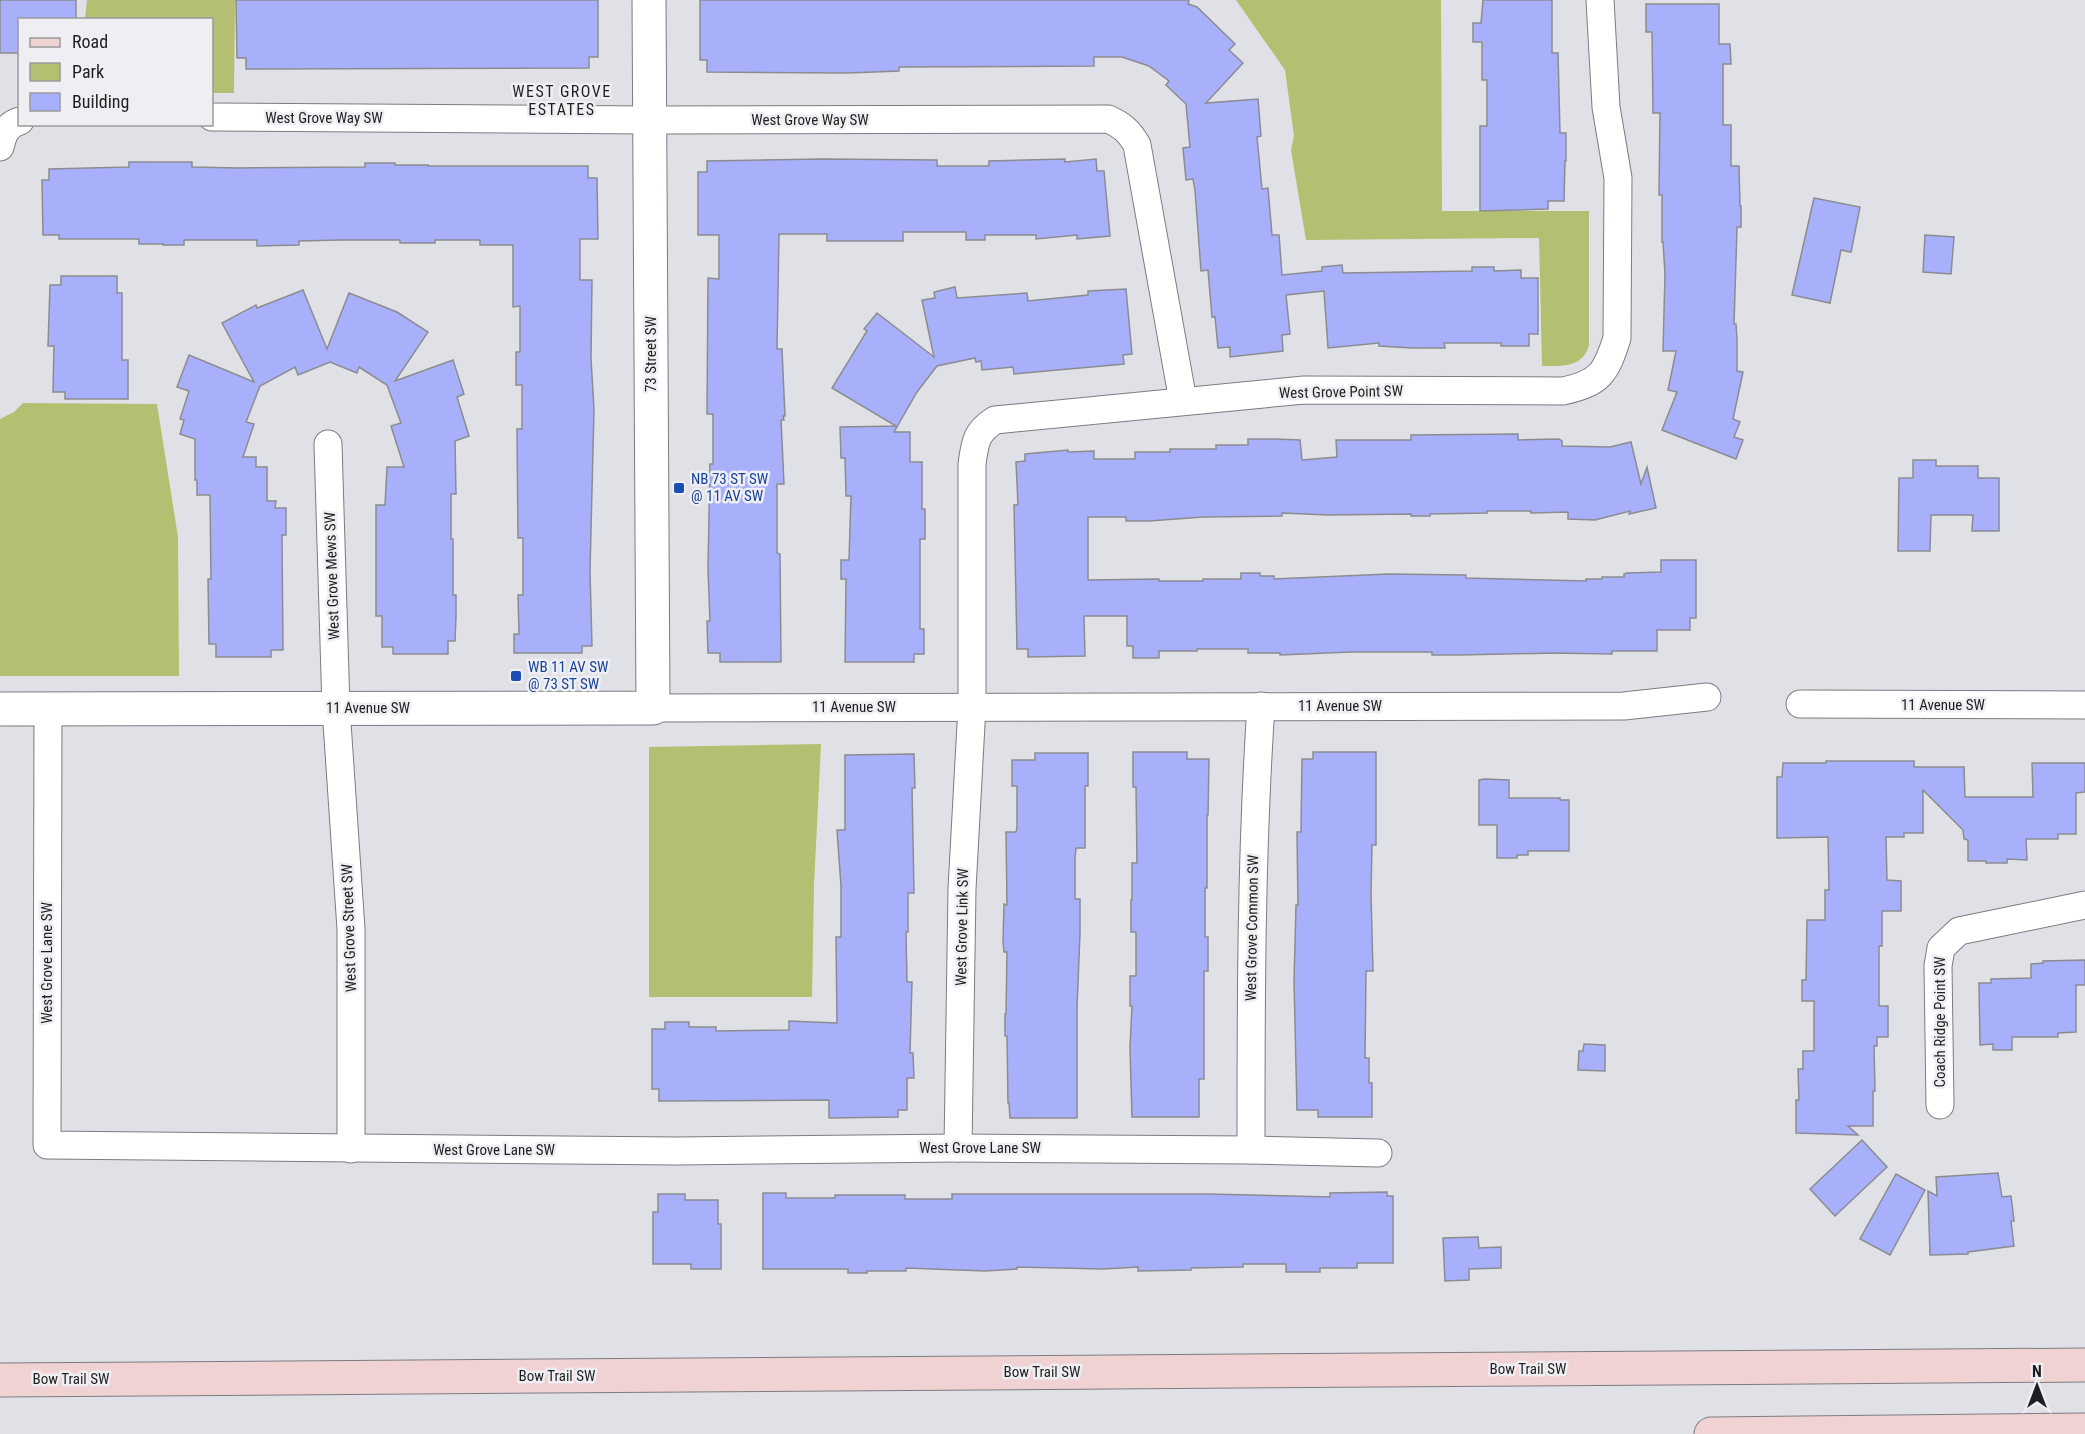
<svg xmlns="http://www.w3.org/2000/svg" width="2085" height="1434" font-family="'Roboto Condensed',sans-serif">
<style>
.green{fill:#b3bf71}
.building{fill:#a8b0fc;stroke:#8b8c90;stroke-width:1.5}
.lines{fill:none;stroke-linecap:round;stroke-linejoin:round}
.minor-casing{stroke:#7b7c80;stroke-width:29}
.tertiary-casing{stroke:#7b7c80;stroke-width:35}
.secondary-casing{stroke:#7b7c80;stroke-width:35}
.minor{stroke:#fff;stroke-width:27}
.tertiary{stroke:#fff;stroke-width:33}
.secondary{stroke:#f0d2d3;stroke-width:33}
.transit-dot{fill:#1a4fb4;stroke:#eeeef3;stroke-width:2}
.labels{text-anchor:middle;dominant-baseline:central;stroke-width:5;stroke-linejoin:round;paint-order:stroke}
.street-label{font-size:15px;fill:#1f1f21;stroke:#eeeef3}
.transit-label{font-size:15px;fill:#164399;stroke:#eeeef3;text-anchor:start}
.neighbourhood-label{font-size:16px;letter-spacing:1.5px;fill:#1f1f21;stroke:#eeeef3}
</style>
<rect width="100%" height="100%" fill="#e0e1e6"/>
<g class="green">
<path d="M 87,0 L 235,0 L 234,93 L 212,93 L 212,20 L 85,19 Z"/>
<path d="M 1236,0 L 1441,0 L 1442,211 L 1589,211 L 1589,345 C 1583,368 1562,366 1542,366 L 1539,238 L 1306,240 L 1291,150 L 1294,136 L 1285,70 Z"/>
<path d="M 23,403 L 157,404 L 178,537 L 179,676 L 0,676 L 0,419 L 14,412 Z"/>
<path d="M 821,744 L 814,885 L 812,997 L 649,997 L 649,747 Z"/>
</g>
<g class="building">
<path d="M 0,0 L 76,0 L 76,20 L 20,20 L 20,53 L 0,53 Z"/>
<path d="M 236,0 L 598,0 L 598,57 L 589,57 L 589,68 L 246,69 L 246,58 L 237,58 Z"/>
<path d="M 700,0 L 1189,0 L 1188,4 L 1197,7 L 1235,44 L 1229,50 L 1243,63 L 1206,103 L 1258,99 L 1261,136 L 1257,137 L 1262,189 L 1268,188 L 1272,235 L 1279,235 L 1282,275 L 1322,271 L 1322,267 L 1342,265 L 1343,273 L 1472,271 L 1472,267 L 1494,267 L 1494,271 L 1521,270 L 1521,278 L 1538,278 L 1538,334 L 1529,334 L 1529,346 L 1501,346 L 1501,343 L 1444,343 L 1445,348 L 1412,348 L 1379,346 L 1379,343 L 1328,348 L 1324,291 L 1286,295 L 1290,334 L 1282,335 L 1283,351 L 1230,357 L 1230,347 L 1218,348 L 1215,317 L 1212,317 L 1208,270 L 1201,271 L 1195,190 L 1193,179 L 1186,180 L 1183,148 L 1190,147 L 1186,104 L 1166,85 L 1169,81 L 1149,66 L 1122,57 L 1094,57 L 1094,66 L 899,67 L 899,71 L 848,73 L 707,72 L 707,60 L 700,60 Z"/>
<path d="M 1483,0 L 1552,0 L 1552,53 L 1558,53 L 1560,133 L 1566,133 L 1566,161 L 1565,161 L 1564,201 L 1548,201 L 1548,209 L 1480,211 L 1480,126 L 1487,126 L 1487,80 L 1482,80 L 1482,42 L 1473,42 L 1473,23 L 1481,23 Z"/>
<path d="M 1646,4 L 1719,4 L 1719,44 L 1730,44 L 1731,64 L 1723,64 L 1723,125 L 1731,125 L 1731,166 L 1739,166 L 1740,206 L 1741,206 L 1741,227 L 1737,227 L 1734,324 L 1736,324 L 1737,339 L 1737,371 L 1743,372 L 1733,419 L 1740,422 L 1734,437 L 1743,440 L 1736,459 L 1662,430 L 1677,392 L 1668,390 L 1676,351 L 1663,351 L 1665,274 L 1663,242 L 1662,242 L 1662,195 L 1659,195 L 1660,113 L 1653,113 L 1652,32 L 1646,32 Z"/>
<path d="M 822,159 L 937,160 L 937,166 L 989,166 L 989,161 L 1065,159 L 1065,162 L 1096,159 L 1097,171 L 1104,171 L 1110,236 L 1077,239 L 1077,235 L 1036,239 L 1036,235 L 985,235 L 985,240 L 966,240 L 966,232 L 903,232 L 903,241 L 827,241 L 827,234 L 779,234 L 777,349 L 782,349 L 785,416 L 783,416 L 784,420 L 781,420 L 784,484 L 777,484 L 777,553 L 780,554 L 781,662 L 720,662 L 720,653 L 708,653 L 707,621 L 710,621 L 708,569 L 710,464 L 713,464 L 713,414 L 707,414 L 708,278 L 719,279 L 719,235 L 698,235 L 698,172 L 707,172 L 707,161 Z"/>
<path d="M 129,162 L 192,162 L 192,167 L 238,168 L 365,167 L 365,163 L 395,163 L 395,165 L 428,165 L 428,166 L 588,166 L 588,178 L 597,178 L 598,239 L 580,239 L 580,280 L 592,280 L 591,359 L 594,409 L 590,571 L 592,646 L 582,646 L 582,653 L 514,653 L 514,634 L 519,634 L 518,595 L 523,595 L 523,538 L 518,538 L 517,429 L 522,429 L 522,385 L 516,385 L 516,352 L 520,352 L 520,306 L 513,307 L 513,245 L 480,245 L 480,240 L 435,240 L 435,243 L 400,243 L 400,240 L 340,240 L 299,241 L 299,245 L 257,246 L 257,240 L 184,240 L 184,245 L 163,245 L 163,244 L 139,244 L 139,239 L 59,239 L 59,235 L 43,235 L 42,180 L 49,180 L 49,169 L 129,167 Z"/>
<path d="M 1814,198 L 1860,207 L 1851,252 L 1841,250 L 1830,303 L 1792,295 Z"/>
<path d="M 1925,235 L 1954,237 L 1951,274 L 1923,272 Z"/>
<path d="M 61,276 L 117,276 L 117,293 L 122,293 L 122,360 L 128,360 L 128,399 L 65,399 L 65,392 L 53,392 L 54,346 L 48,346 L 50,285 L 61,285 Z"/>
<path d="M 955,287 L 957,298 L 1027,293 L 1028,301 L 1088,295 L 1088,291 L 1126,289 L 1132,354 L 1123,355 L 1124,364 L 1014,374 L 1013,367 L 982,370 L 981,361 L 976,362 L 975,358 L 937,366 L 917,392 L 894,432 L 910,432 L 910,462 L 922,462 L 922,509 L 925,509 L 925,539 L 920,539 L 920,629 L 924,629 L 924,654 L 914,654 L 914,662 L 845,662 L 846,579 L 841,579 L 841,560 L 849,560 L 851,496 L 846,496 L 845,458 L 841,458 L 840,427 L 896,426 L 832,388 L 867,331 L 864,329 L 877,313 L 934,357 L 922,300 L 935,298 L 934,292 Z"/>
<path d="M 303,290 L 327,349 L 349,293 L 397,312 L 428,332 L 395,381 L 453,360 L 464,394 L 457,397 L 469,436 L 455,441 L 456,494 L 451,494 L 451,539 L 453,539 L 453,595 L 456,595 L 456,616 L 455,641 L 448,641 L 448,654 L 393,654 L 393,647 L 382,647 L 382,616 L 376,616 L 376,505 L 385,505 L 387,467 L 404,467 L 391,426 L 401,423 L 387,385 L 359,367 L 357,373 L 330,362 L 298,375 L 295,367 L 260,386 L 246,422 L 254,424 L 243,457 L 256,457 L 256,467 L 267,467 L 267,501 L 276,501 L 275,508 L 286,508 L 286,535 L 282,535 L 283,650 L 271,650 L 271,657 L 216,657 L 216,644 L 209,644 L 208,579 L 211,579 L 210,495 L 197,495 L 197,480 L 195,480 L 195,439 L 180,434 L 184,420 L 180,419 L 189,391 L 177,387 L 189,355 L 254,382 L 222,323 L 256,305 L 257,308 Z"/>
<path d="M 1518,434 L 1518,440 L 1559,439 L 1562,441 L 1562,446 L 1610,447 L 1631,442 L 1641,484 L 1647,467 L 1656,508 L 1629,514 L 1630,511 L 1595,520 L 1568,519 L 1568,512 L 1531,513 L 1531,511 L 1487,511 L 1487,513 L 1430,514 L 1430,516 L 1411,516 L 1411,514 L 1329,515 L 1282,513 L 1282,516 L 1203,517 L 1149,521 L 1126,521 L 1126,517 L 1088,517 L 1088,580 L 1159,579 L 1159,581 L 1203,581 L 1203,579 L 1241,579 L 1241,573 L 1260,573 L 1260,576 L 1274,576 L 1274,579 L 1389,574 L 1466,575 L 1466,578 L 1586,581 L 1586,579 L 1602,579 L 1602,577 L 1624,577 L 1624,574 L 1627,573 L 1661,572 L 1661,560 L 1696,560 L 1696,618 L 1690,618 L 1690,630 L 1657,630 L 1657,651 L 1612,651 L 1612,654 L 1554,653 L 1459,655 L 1432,655 L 1432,652 L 1351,652 L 1280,655 L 1280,653 L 1248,653 L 1248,649 L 1197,649 L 1197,651 L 1159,651 L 1159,658 L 1133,658 L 1133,646 L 1127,646 L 1127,616 L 1084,616 L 1085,656 L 1028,657 L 1028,649 L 1017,649 L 1014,505 L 1018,505 L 1016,462 L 1025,461 L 1025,454 L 1068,450 L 1068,452 L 1094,451 L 1094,459 L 1135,459 L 1135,452 L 1170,452 L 1170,449 L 1216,449 L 1216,445 L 1248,445 L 1248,439 L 1275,439 L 1300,440 L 1302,460 L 1337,457 L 1336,440 L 1411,440 L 1411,435 Z"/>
<path d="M 1913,460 L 1936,460 L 1936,466 L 1978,466 L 1978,478 L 1999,478 L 1999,531 L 1972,531 L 1973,515 L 1931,515 L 1930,551 L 1898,551 L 1899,478 L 1913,478 Z"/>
<path d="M 1133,752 L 1187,752 L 1187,759 L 1209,759 L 1208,815 L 1207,815 L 1207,888 L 1205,888 L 1205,937 L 1208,937 L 1208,971 L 1204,971 L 1204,1079 L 1199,1079 L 1199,1117 L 1132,1117 L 1130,1047 L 1132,1006 L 1130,1006 L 1130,976 L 1136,976 L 1136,932 L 1131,932 L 1131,900 L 1132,900 L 1132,863 L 1137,863 L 1136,787 L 1133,787 Z"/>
<path d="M 1313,752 L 1376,752 L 1376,845 L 1372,845 L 1371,894 L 1373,971 L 1366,971 L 1365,1058 L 1369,1058 L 1369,1083 L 1372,1083 L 1372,1117 L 1318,1117 L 1318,1110 L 1297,1110 L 1294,981 L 1296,905 L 1298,905 L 1297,832 L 1301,832 L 1302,759 L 1313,759 Z"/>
<path d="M 1035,753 L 1088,753 L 1088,786 L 1085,786 L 1085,848 L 1076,848 L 1075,858 L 1075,899 L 1080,899 L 1080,933 L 1077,1008 L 1077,1118 L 1010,1118 L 1009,1103 L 1008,1103 L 1007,1036 L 1005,1036 L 1005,1014 L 1006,1014 L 1007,952 L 1004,952 L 1003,941 L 1004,904 L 1007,905 L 1006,832 L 1016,832 L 1017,827 L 1017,786 L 1012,786 L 1012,760 L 1035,760 Z"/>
<path d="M 914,754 L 915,788 L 912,788 L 914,893 L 908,893 L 908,932 L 906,932 L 907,982 L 912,982 L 910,1053 L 913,1053 L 914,1078 L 907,1078 L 907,1110 L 898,1110 L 898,1117 L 829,1118 L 829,1100 L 659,1101 L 659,1089 L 652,1089 L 652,1029 L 665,1029 L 665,1022 L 689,1022 L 689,1027 L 716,1027 L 716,1031 L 789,1030 L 789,1021 L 837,1023 L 836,937 L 841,937 L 841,886 L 837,830 L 845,830 L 845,755 Z"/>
<path d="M 1826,761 L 1914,761 L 1914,767 L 1964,767 L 1965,797 L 2033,797 L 2032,763 L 2085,763 L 2085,792 L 2076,793 L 2076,834 L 2058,834 L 2058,839 L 2026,839 L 2027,860 L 2007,859 L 2007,863 L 1986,863 L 1986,861 L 1968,861 L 1968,840 L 1964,839 L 1963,830 L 1923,790 L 1923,833 L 1904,833 L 1904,837 L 1886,837 L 1887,880 L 1901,881 L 1901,911 L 1882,911 L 1882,946 L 1879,946 L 1879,1006 L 1888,1006 L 1888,1037 L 1877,1037 L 1877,1046 L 1874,1046 L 1875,1091 L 1873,1091 L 1873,1126 L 1848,1126 L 1858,1135 L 1796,1133 L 1796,1100 L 1799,1100 L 1798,1069 L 1803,1069 L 1803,1051 L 1814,1051 L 1814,1001 L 1802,1001 L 1802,980 L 1806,980 L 1807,920 L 1825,920 L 1825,890 L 1829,890 L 1828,837 L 1777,838 L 1777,777 L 1782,777 L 1783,763 L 1826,763 Z"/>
<path d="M 1485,779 L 1509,780 L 1509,798 L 1560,798 L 1560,800 L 1569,800 L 1569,851 L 1528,851 L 1528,855 L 1517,855 L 1517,858 L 1497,858 L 1497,825 L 1479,825 L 1479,780 Z"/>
<path d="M 2085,960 L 2085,985 L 2076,985 L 2076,1032 L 2058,1033 L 2058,1037 L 2012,1037 L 2012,1050 L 1993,1050 L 1993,1044 L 1980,1045 L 1979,983 L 1991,983 L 1991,979 L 2031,978 L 2031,964 L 2043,963 L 2043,961 Z"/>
<path d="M 1584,1044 L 1605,1045 L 1605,1071 L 1578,1070 L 1579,1051 L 1583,1051 Z"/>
<path d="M 1862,1140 L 1887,1167 L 1835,1216 L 1810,1189 Z"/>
<path d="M 1998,1173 L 2002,1197 L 2011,1196 L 2014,1221 L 2011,1221 L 2014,1246 L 1968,1252 L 1968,1254 L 1930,1255 L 1928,1191 L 1937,1196 L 1936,1177 Z"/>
<path d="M 1896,1174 L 1925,1190 L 1890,1255 L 1860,1239 Z"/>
<path d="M 1387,1192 L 1387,1196 L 1393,1196 L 1393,1263 L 1357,1263 L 1357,1268 L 1320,1268 L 1320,1272 L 1286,1272 L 1286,1264 L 1243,1264 L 1243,1267 L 1191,1268 L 1191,1270 L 1138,1271 L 1138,1267 L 1103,1269 L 1017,1267 L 1017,1269 L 985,1271 L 906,1268 L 906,1271 L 867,1271 L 867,1273 L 848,1273 L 848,1269 L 763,1269 L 763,1193 L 786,1193 L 786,1198 L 835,1198 L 835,1195 L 905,1195 L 905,1199 L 952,1199 L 952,1194 L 1208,1194 L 1330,1197 L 1330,1193 Z"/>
<path d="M 658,1194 L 685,1194 L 685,1200 L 718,1200 L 718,1224 L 721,1224 L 721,1269 L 691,1269 L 691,1264 L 653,1264 L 653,1212 L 658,1212 Z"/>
<path d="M 1478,1237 L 1479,1248 L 1501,1247 L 1501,1268 L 1469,1269 L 1469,1280 L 1445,1281 L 1443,1238 Z"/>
</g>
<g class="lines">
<defs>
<g id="minor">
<path d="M 212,117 L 649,120 L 1108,119 C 1122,125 1129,131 1137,145 L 1183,401"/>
<path d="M 0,147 C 3,135 6,125 20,121"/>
<path d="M 328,444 L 336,708 L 351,929 L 351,1149"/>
<path d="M 1800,704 L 2085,705"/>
<path d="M 653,708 L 1624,706 L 1707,697"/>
<path d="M 48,709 L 47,1145 L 677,1151 L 958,1148 L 1251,1150 L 1378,1153"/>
<path d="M 1940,1105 L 1938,966 L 1941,948 L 1959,931 L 2085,905"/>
<path d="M 958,1148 L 962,889 L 972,706 L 972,464 C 975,442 976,432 995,420 L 1304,390 L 1563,391 C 1600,383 1606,373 1617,338 L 1618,178 L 1606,107 L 1600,0"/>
<path d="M 1251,1150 C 1251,1002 1251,854 1261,706"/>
</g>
<path id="tertiary" d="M 0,709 L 653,708 L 649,0"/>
<g id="secondary">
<path d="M 0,1380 L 2085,1365"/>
<path d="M 1711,1434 L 2085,1430"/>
</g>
</defs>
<use href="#minor" class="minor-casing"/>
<use href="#tertiary" class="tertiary-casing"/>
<use href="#secondary" class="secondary-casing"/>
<use href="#minor" class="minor"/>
<use href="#tertiary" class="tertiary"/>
<use href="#secondary" class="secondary"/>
</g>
<g class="transit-dot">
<rect x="673" y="482" width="12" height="12" rx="3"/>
<rect x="510" y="670" width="12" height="12" rx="3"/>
</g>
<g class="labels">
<g class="street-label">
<text x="324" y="118">West Grove Way SW</text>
<text x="810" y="120">West Grove Way SW</text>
<text transform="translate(651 354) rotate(-90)">73 Street SW</text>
<text transform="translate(1341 392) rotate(-1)">West Grove Point SW</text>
<text transform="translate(332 576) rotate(-92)">West Grove Mews SW</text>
<text x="1943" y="705">11 Avenue SW</text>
<text x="1340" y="706">11 Avenue SW</text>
<text x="854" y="707">11 Avenue SW</text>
<text x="368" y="708">11 Avenue SW</text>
<text transform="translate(962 927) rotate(-89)">West Grove Link SW</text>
<text transform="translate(349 928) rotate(-92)">West Grove Street SW</text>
<text transform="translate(1252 928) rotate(-89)">West Grove Common SW</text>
<text transform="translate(47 963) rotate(-90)">West Grove Lane SW</text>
<text transform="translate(1940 1022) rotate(-90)">Coach Ridge Point SW</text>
<text x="980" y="1148">West Grove Lane SW</text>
<text x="494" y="1150">West Grove Lane SW</text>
<text x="1528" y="1369">Bow Trail SW</text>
<text x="1042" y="1372">Bow Trail SW</text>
<text x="557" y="1376">Bow Trail SW</text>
<text x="71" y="1379">Bow Trail SW</text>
</g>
<g class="transit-label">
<text x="691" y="479">NB 73 ST SW<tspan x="691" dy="17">@ 11 AV SW</tspan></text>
<text x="528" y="667">WB 11 AV SW<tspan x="528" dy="17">@ 73 ST SW</tspan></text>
</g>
<g class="neighbourhood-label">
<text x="562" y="91">WEST GROVE<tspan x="562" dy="18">ESTATES</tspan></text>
</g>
</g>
<rect x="18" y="18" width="195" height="108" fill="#eeeef3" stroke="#9b9b9f" stroke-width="1.5"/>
<rect x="30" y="38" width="30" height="9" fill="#f0d2d3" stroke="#9b9b9f" stroke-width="1.5"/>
<text x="72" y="48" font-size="18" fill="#1f1f21">Road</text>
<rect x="30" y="63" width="30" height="18" fill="#b3bf71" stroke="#9b9b9f" stroke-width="1.5"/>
<text x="72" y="78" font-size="18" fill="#1f1f21">Park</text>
<rect x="30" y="93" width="30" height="18" fill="#a8b0fc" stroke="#9b9b9f" stroke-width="1.5"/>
<text x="72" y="108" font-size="18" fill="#1f1f21">Building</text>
<g transform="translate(2037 1386)" stroke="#eeeef3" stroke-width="4.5" paint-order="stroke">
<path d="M0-4.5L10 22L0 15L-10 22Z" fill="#1f1f21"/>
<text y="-9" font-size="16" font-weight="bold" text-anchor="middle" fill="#1f1f21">N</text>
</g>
</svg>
